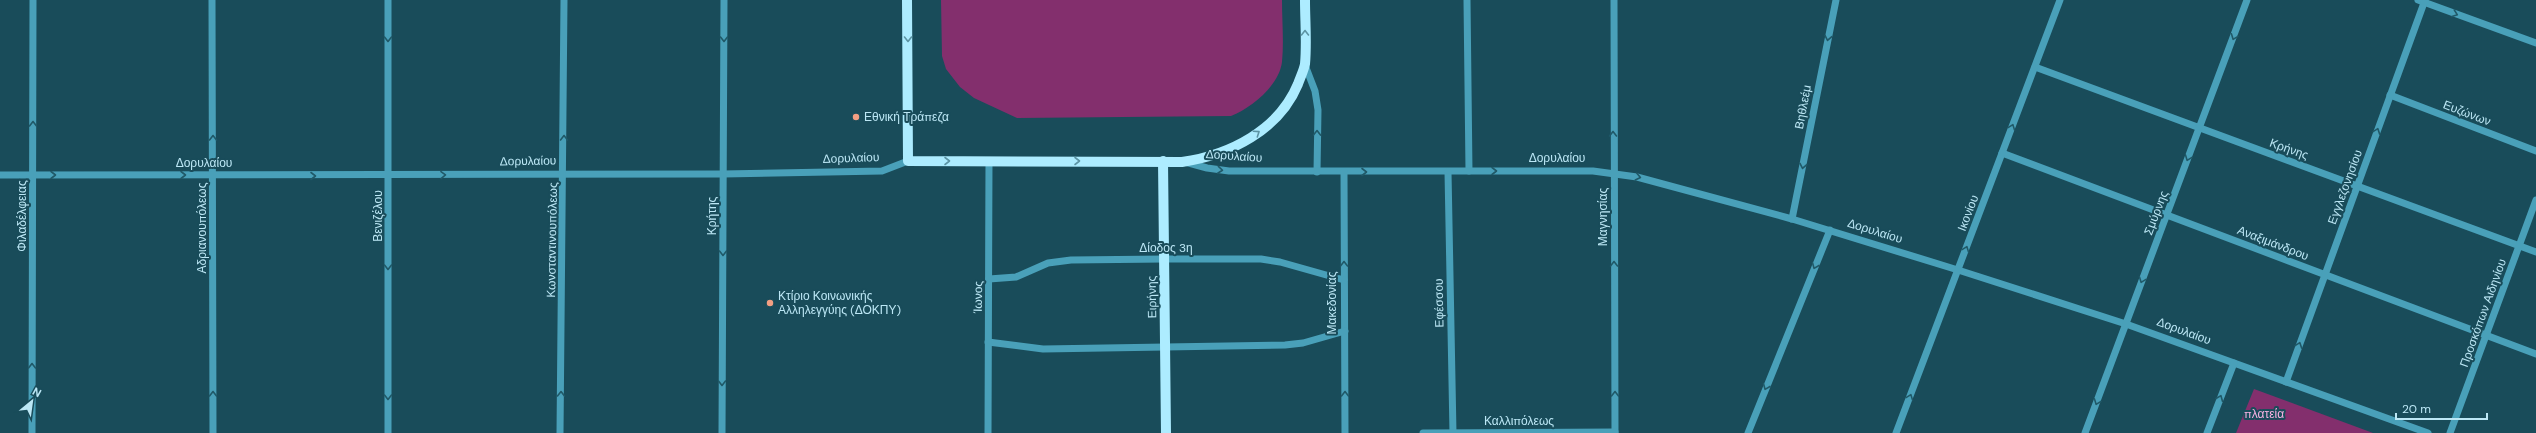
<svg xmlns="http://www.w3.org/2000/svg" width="2536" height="433" font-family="'DM Sans',sans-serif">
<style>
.green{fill:#832f6d}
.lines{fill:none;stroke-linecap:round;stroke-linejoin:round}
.minor{stroke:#49a0b9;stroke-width:7}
.major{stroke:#adecff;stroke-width:10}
.oneway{stroke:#205968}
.oneway2{stroke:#5c94a4}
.poi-dot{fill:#f39f83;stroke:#194c5a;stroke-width:1.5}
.labels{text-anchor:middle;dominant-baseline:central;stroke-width:4;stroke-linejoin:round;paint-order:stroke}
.street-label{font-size:12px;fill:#bce7f5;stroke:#194c5a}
.poi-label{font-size:12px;fill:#bce7f5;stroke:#194c5a;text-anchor:start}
.park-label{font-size:12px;fill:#f8b1e1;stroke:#194c5a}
</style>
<rect width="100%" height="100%" fill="#194c5a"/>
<g class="green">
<path d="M 941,0 L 1282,0 C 1282,20 1284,42 1282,62 C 1279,86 1251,108 1231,116 L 1017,118 L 974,98 L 960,87 L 946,69 L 942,56 Z"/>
<path d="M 2254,389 L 2373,433 L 2236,433 Z"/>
</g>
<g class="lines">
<g class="minor">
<path d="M 212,0 L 213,433"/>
<path d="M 388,0 L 388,433"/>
<path d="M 1467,0 L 1469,171"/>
<path d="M 1614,0 L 1615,433"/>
<path d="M 2418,0 L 2536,43"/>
<path d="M 1305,65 L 1315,91 L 1318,110 L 1317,172"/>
<path d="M 2035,67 L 2536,252"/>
<path d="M 2390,95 L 2536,151"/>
<path d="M 2002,153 L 2536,354"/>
<path d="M 1185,162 L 1207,168 L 1229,171 L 1593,171 L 1637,177 L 1792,219 L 1958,270 L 2126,324 L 2428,433"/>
<path d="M 1344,172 L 1345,433"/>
<path d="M 1448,172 L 1453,433"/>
<path d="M 0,175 L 723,174 L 882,171 L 908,161"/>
<path d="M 1792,219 L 1836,0"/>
<path d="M 989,279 L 1016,277 L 1048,263 L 1071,260 L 1164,259 L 1261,259 L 1280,262 L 1344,280"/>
<path d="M 988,342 L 1043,349 L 1285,345 L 1303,343 L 1345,331"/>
<path d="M 2286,382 L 2425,0"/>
<path d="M 32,433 L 33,0"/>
<path d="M 560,433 L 564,0"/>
<path d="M 722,433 L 724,0"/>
<path d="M 988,433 L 989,161"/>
<path d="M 1423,433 L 1615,432"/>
<path d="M 1748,433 L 1830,230"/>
<path d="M 1896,433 L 2060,0"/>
<path d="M 2085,433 L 2247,0"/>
<path d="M 2207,433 L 2234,363"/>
<path d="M 2450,433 L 2536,200"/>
</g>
<g class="major">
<path d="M 907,0 L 908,161 L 1182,162 C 1230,155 1279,130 1298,84 C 1300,78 1304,70 1305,64 C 1307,43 1305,21 1305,0"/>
<path d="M 1163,161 L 1166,433"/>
</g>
</g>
<defs><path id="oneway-chevron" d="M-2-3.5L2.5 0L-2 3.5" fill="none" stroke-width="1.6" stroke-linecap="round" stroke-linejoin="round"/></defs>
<g class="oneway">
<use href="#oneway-chevron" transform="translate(2455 14) rotate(20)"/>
<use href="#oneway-chevron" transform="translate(2234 37) rotate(111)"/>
<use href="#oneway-chevron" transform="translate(1828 38) rotate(101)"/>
<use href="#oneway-chevron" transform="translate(388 39) rotate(90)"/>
<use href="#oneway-chevron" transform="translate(724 39) rotate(90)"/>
<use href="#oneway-chevron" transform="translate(33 124) rotate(-90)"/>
<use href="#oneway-chevron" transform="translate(2012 127) rotate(-69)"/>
<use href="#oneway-chevron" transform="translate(2377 131) rotate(-70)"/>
<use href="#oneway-chevron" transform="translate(1317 133) rotate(-89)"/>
<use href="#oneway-chevron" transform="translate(1613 134) rotate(-90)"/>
<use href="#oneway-chevron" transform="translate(213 138) rotate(-90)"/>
<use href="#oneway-chevron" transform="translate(564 138) rotate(-90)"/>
<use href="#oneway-chevron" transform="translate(2188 158) rotate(111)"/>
<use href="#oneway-chevron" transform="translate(1803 166) rotate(101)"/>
<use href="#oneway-chevron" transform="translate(1220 170) rotate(6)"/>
<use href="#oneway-chevron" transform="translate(1494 171)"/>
<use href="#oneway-chevron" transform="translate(1364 172)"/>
<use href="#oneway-chevron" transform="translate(53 175)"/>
<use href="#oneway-chevron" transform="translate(183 175)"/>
<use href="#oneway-chevron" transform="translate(443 175) rotate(-1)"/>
<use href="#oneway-chevron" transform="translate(313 176)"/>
<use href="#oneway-chevron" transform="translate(1638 177) rotate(13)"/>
<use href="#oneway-chevron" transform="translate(1966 249) rotate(-69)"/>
<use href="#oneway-chevron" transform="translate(723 253) rotate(90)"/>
<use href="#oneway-chevron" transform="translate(1344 264) rotate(-90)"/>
<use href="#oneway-chevron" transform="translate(1614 264) rotate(-90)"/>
<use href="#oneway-chevron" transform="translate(1815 266) rotate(112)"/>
<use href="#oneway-chevron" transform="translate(388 267) rotate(90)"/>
<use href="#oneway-chevron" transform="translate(2142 280) rotate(111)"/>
<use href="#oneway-chevron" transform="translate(2299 345) rotate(-70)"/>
<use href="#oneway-chevron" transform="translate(32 366) rotate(-90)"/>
<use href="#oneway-chevron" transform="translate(722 383) rotate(90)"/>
<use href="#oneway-chevron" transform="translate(1766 387) rotate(112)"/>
<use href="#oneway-chevron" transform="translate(213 394) rotate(-90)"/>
<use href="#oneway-chevron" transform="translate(561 394) rotate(-89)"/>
<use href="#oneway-chevron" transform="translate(1345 394) rotate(-90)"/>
<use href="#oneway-chevron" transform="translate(1615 394) rotate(-90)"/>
<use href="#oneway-chevron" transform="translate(388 397) rotate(90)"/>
<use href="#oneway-chevron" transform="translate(1910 397) rotate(-69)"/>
<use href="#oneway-chevron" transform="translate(2220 398) rotate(-68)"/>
<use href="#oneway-chevron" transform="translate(2097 402) rotate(111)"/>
</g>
<g class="oneway2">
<use href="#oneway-chevron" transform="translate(1305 33) rotate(-90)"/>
<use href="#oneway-chevron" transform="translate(908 39) rotate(90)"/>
<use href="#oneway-chevron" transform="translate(1257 133) rotate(-34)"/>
<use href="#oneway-chevron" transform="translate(947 161)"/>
<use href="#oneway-chevron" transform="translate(1077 161)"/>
</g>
<g class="poi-dot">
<circle cx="856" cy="117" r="4"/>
<circle cx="770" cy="303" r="4"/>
</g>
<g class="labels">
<g class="street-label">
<text transform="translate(1803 107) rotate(-79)">Βηθλεέμ</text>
<text transform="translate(2467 113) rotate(21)">Ευζώνων</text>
<text transform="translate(2289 149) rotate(20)">Κρήνης</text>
<text transform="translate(1234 156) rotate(4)">Δορυλαίου</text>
<text transform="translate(851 158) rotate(-2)">Δορυλαίου</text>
<text x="1557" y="158">Δορυλαίου</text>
<text transform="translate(528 161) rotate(-1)">Δορυλαίου</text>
<text x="204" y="163">Δορυλαίου</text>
<text transform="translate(2345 187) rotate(-70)">Εγγλεζονησίου</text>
<text transform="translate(1968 213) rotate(-69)">Ικονίου</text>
<text transform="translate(2156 213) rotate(-69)">Σμύρνης</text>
<text transform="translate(22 216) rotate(-90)">Φιλαδέλφειας</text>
<text transform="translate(378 216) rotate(-90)">Βενιζέλου</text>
<text transform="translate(712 216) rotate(-90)">Κρήτης</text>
<text transform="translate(1603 217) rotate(-90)">Μαγνησίας</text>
<text transform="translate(202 228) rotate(-90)">Αδριανουπόλεως</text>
<text transform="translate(1875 231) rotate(17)">Δορυλαίου</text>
<text transform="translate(552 240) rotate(-89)">Κωνσταντινουπόλεως</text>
<text transform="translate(2273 243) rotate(21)">Αναξιμάνδρου</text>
<text x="1166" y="248">Δίοδος 3η</text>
<text transform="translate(978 297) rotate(-89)">Ίωνος</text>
<text transform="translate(1152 297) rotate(-91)">Ειρήνης</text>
<text transform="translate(1332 303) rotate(-90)">Μακεδονίας</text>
<text transform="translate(1439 303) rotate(-91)">Εφέσσου</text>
<text transform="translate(2483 313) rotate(-70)">Προσκόπων Αιδηνίου</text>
<text transform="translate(2184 331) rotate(20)">Δορυλαίου</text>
<text x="1519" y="421">Καλλιπόλεως</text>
</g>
<g class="poi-label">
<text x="864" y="117">Εθνική Τράπεζα</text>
<text x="778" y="296">Κτίριο Κοινωνικής<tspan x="778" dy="14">Αλληλεγγύης (ΔΟΚΠΥ)</tspan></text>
</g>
<g class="park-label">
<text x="2264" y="414">πλατεία</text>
</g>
</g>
<g transform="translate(32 401) rotate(29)" stroke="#194c5a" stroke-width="3" paint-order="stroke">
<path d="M0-3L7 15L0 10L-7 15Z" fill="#bce7f5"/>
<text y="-6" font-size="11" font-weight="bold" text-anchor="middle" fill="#bce7f5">N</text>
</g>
<path d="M2396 413v6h91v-6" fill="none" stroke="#bce7f5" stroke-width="2"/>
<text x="2402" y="413" font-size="12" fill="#bce7f5" stroke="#194c5a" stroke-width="3" paint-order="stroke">20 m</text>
</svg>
